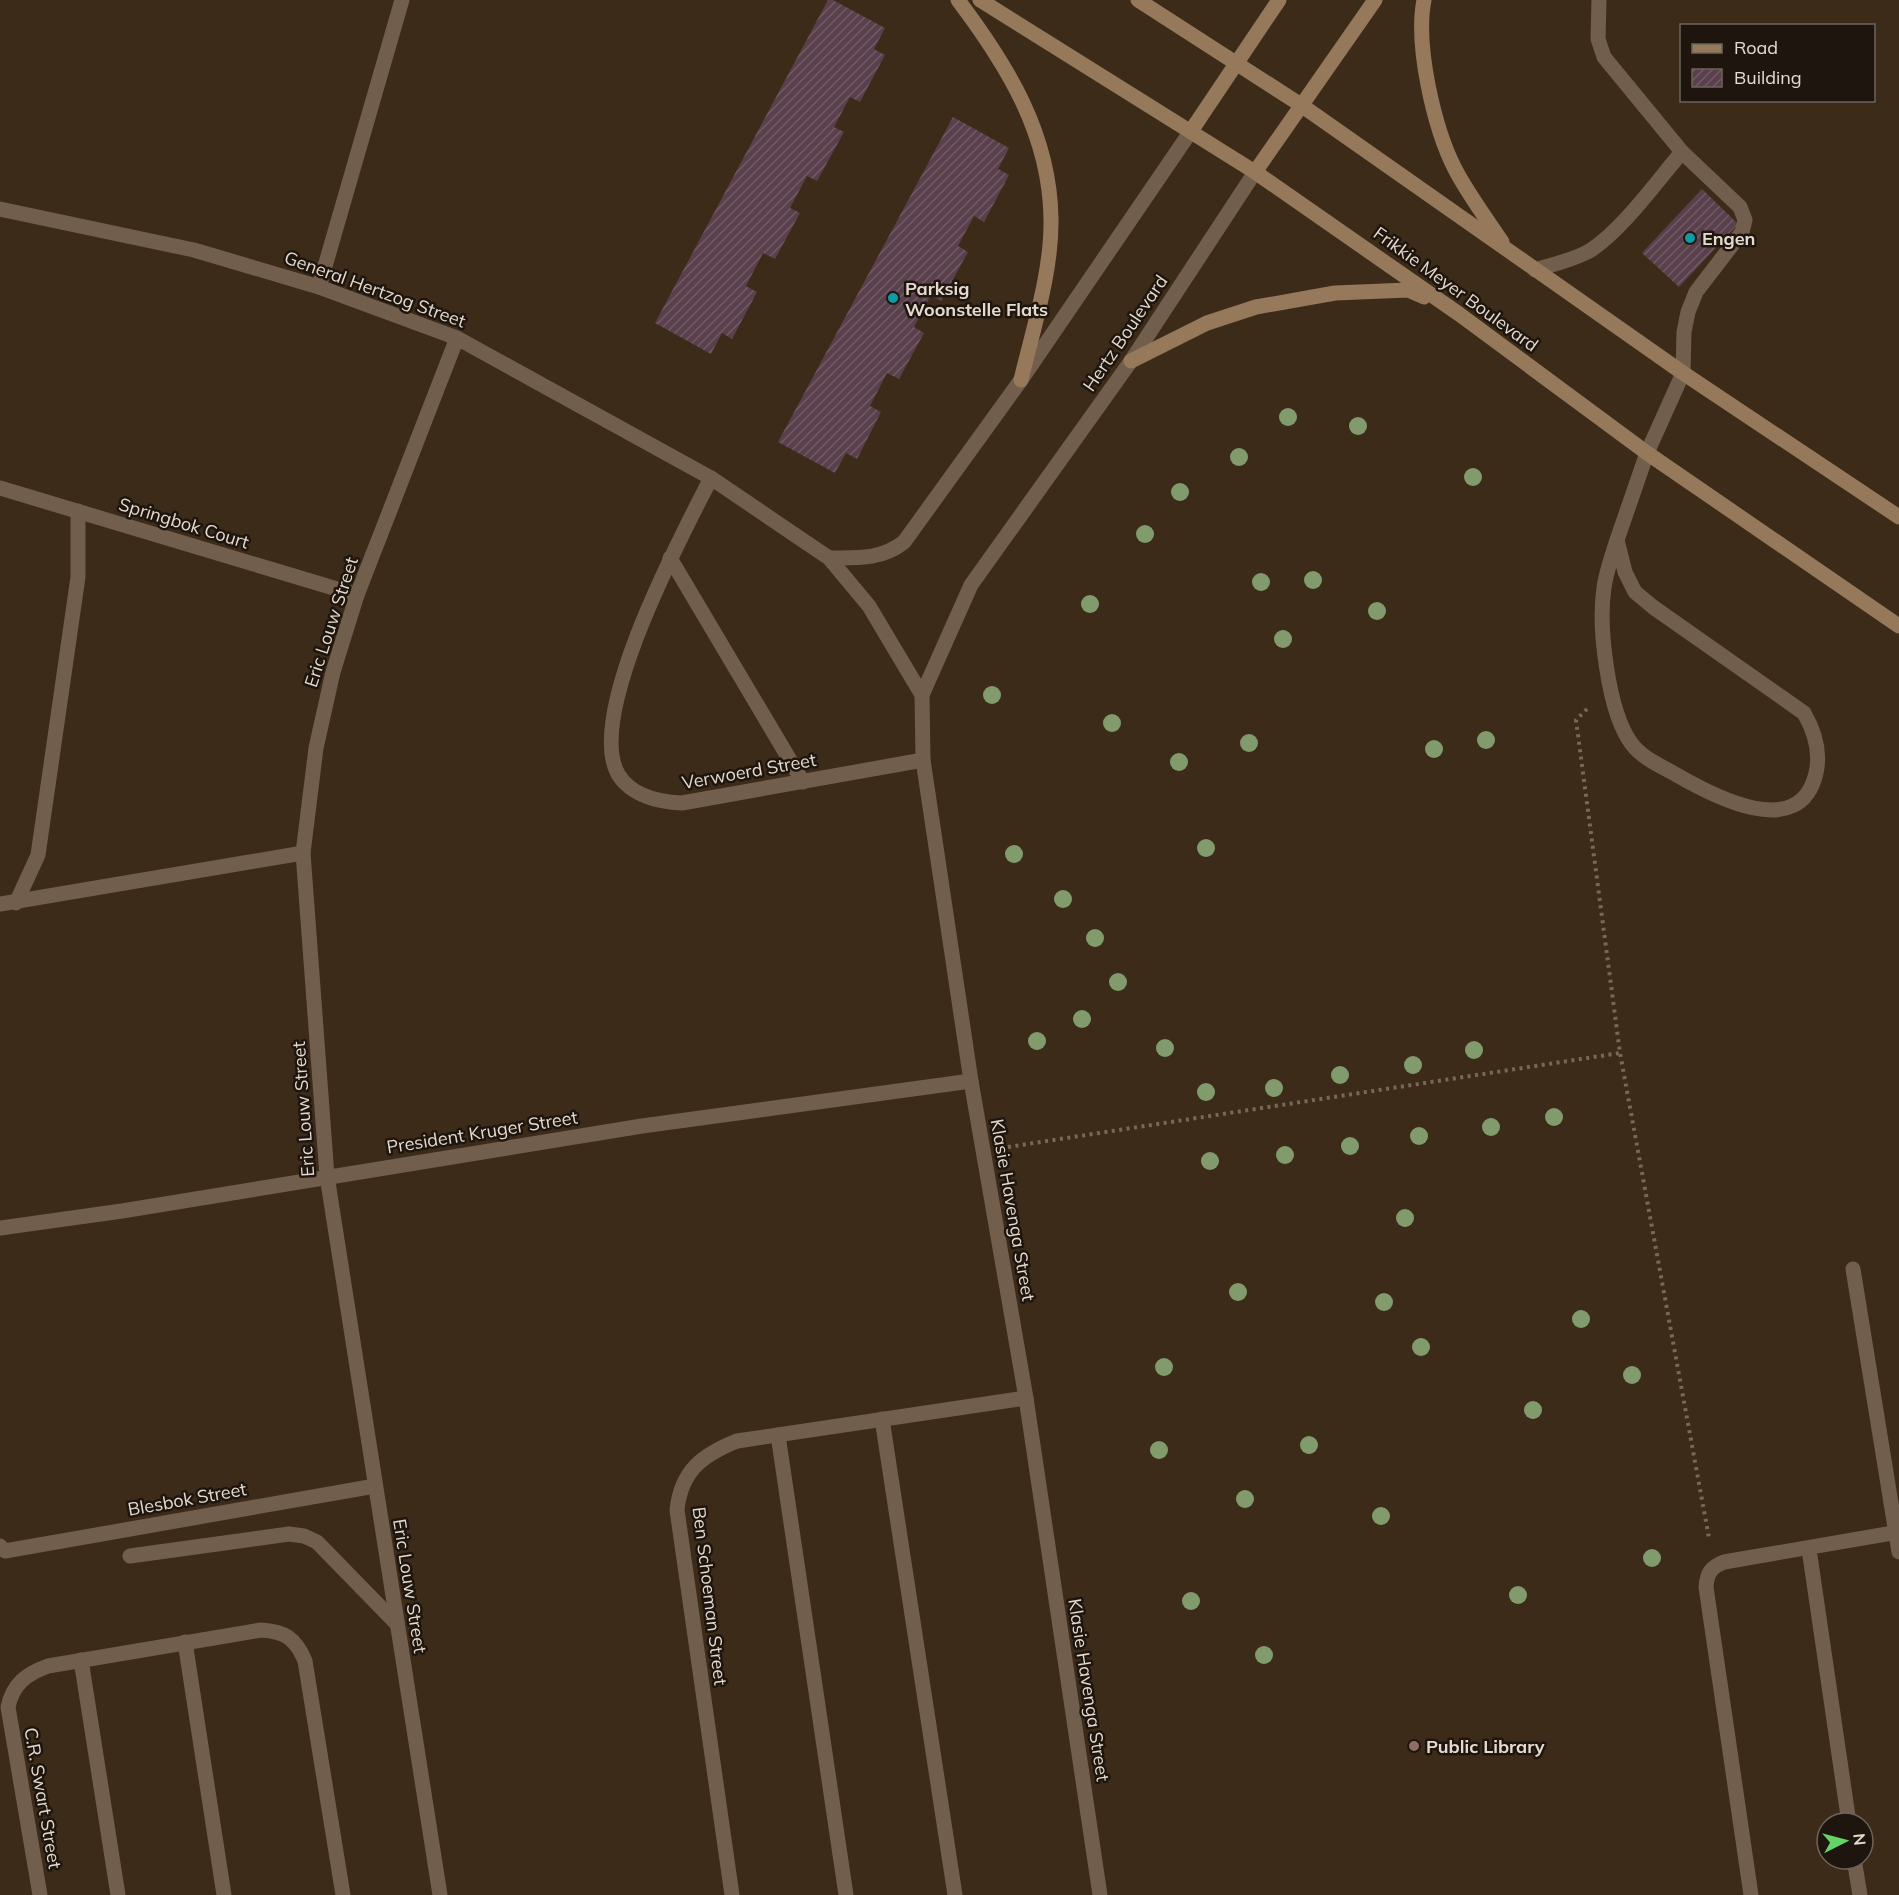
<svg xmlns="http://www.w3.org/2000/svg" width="1899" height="1895" font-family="Mulish,sans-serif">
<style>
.building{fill:url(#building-hatch)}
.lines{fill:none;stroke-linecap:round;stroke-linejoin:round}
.path{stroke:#776859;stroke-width:4;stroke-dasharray:3 4.5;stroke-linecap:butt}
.lane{stroke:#715e4c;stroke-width:15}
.street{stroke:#715e4c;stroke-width:15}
.secondary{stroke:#96785b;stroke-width:15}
.tree{fill:#819b6d}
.culture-dot{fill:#0f9aa8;stroke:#1e160e;stroke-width:2}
.education-dot{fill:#8d6e63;stroke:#1e160e;stroke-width:2}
.labels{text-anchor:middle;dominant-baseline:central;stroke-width:5;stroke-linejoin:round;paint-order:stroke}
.poi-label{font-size:18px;font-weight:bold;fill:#e5dacf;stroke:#1e160e;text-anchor:start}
.street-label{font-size:18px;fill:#e5dacf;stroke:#1e160e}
</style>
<defs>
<pattern id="building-hatch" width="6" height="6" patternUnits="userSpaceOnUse" patternTransform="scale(1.5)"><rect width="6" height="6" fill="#59404c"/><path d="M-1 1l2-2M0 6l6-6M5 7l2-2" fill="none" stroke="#715b65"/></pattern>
</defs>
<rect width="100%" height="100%" fill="#3d2b1a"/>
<g class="building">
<path d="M 828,0 L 833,0 L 885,28 L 874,49 L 885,55 L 860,102 L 850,97 L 834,127 L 844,132 L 817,181 L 807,176 L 790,208 L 800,213 L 775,259 L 763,253 L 746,286 L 757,292 L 732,339 L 722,333 L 711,354 L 655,323 Z"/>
<path d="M 953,117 L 1009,148 L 998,169 L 1009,175 L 984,222 L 974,216 L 958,246 L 968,252 L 941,301 L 931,295 L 914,327 L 924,333 L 899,379 L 887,373 L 870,406 L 881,412 L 857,459 L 846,453 L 835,473 L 778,442 Z"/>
<path d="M 1702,189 L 1738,224 L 1679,287 L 1642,253 Z"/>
</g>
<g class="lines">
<g class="path">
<path d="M 1587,709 L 1576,720 L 1620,1053 L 1709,1538"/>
<path d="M 1008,1147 L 1620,1053"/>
</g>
<g class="lane">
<path d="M 1599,0 L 1598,39 L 1604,57 L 1682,152 L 1740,207 L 1745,220 L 1742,232 L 1696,292 L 1688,312 L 1684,332 L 1683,373 L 1647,453 L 1617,540 L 1625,572 L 1635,592 L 1653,607 L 1804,713 C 1815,732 1821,751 1816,773 C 1800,843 1713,796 1675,774 C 1659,765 1642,758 1631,743 C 1608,711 1598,627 1604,588 C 1606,572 1612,556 1617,540"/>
<path d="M 1535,270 C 1553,264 1575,260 1591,250 C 1623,229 1657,181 1682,152"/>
<path d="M 319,287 L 402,0"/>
<path d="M 711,478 C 682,535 585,715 618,774 C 631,796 660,802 682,803 L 923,760"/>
<path d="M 0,488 L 357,595"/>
<path d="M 670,558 L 803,782"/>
<path d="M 16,903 L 38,855 L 78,577 L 78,511"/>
<path d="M 0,904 L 303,853"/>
<path d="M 1853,1269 L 1899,1552"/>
<path d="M 882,1419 L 955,1895"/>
<path d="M 778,1435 L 846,1895"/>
<path d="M 0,1546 L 5,1551 L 375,1486"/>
<path d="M 1809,1549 L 1849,1823"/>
<path d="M 130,1556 L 289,1534 L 304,1536 L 317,1542 L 396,1623"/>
<path d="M 185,1642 L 224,1895"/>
<path d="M 81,1660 L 118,1895"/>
<path d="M 1854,1859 L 1860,1895"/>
<path d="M 40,1895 L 8,1707 C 13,1684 26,1674 48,1666 L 261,1630 C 285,1631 296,1639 305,1661 L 343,1895"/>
<path d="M 440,1895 L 327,1176 L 303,853 L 316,748 L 333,672 L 357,595 L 457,338"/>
<path d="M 732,1895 L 677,1510 C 681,1471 702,1455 737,1441 L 1026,1398"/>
<path d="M 1751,1895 L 1706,1587 C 1707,1573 1711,1567 1724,1562 L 1899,1532"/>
</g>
<g class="street">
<path d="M 0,209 L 194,250 L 319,287 L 457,338 L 711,478 L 829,558 L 869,606 L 922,695 L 923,760 L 971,1081 L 1026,1398 L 1100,1895"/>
<path d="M 829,558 C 857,558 881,560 904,542 L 1021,380 L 1191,131"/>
<path d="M 922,695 L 971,585 L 1131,361 L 1255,172"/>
<path d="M 0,1228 L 122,1211 L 642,1126 L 971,1081"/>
</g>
<g class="secondary">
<path d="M 958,0 C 1007,65 1050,134 1051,219 C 1052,271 1033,329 1021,380"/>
<path d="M 980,0 L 1255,172 L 1459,314 L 1647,453 L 1899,626"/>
<path d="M 1138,0 L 1301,105 L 1683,373 L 1899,517"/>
<path d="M 1424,0 C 1415,45 1434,128 1455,169 C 1468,194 1486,218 1502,242"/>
<path d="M 1191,131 L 1279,0"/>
<path d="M 1255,172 L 1375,0"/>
<path d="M 1131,361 L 1207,323 L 1256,307 L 1335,293 L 1408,290 L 1424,297"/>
</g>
</g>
<g class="tree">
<circle cx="1288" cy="417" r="9"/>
<circle cx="1358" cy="426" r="9"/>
<circle cx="1239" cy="457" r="9"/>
<circle cx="1473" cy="477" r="9"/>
<circle cx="1180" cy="492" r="9"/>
<circle cx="1145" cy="534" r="9"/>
<circle cx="1313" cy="580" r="9"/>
<circle cx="1261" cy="582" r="9"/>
<circle cx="1090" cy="604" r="9"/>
<circle cx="1377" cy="611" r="9"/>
<circle cx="1283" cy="639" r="9"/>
<circle cx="992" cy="695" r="9"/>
<circle cx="1112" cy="723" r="9"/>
<circle cx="1486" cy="740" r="9"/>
<circle cx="1249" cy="743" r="9"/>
<circle cx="1434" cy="749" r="9"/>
<circle cx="1179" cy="762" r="9"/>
<circle cx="1206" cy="848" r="9"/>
<circle cx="1014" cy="854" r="9"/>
<circle cx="1063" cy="899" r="9"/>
<circle cx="1095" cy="938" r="9"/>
<circle cx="1118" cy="982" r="9"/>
<circle cx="1082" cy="1019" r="9"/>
<circle cx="1037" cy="1041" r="9"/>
<circle cx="1165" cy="1048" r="9"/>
<circle cx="1474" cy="1050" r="9"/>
<circle cx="1413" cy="1065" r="9"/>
<circle cx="1340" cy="1075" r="9"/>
<circle cx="1274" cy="1088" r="9"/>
<circle cx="1206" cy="1092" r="9"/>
<circle cx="1554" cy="1117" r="9"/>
<circle cx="1491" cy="1127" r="9"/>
<circle cx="1419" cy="1136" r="9"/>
<circle cx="1350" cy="1146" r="9"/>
<circle cx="1285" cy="1155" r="9"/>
<circle cx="1210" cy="1161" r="9"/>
<circle cx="1405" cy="1218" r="9"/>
<circle cx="1238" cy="1292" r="9"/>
<circle cx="1384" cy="1302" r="9"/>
<circle cx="1581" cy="1319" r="9"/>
<circle cx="1421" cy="1347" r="9"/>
<circle cx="1164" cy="1367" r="9"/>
<circle cx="1632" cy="1375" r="9"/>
<circle cx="1533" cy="1410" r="9"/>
<circle cx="1309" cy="1445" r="9"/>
<circle cx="1159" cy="1450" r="9"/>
<circle cx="1245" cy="1499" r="9"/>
<circle cx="1381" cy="1516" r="9"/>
<circle cx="1652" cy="1558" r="9"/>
<circle cx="1518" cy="1595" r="9"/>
<circle cx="1191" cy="1601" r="9"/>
<circle cx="1264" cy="1655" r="9"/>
</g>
<g class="culture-dot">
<circle cx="1690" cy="238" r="6"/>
<circle cx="893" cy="298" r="6"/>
</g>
<circle class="education-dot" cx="1414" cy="1746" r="6"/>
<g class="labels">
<g class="poi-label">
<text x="1702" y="238">Engen</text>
<text x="905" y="288">Parksig<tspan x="905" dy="21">Woonstelle Flats</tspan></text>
<text x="1426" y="1746">Public Library</text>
</g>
<g class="street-label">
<text transform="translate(375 289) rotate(20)">General Hertzog Street</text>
<text transform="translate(1456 289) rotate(36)">Frikkie Meyer Boulevard</text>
<text transform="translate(1125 333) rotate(-56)">Hertz Boulevard</text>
<text transform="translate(184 523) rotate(17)">Springbok Court</text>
<text transform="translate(331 622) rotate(-72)">Eric Louw Street</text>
<text transform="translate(749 771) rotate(-10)">Verwoerd Street</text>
<text transform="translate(303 1109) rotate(-94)">Eric Louw Street</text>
<text transform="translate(482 1132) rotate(-9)">President Kruger Street</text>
<text transform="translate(1013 1210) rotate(80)">Klasie Havenga Street</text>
<text transform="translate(187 1499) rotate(-10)">Blesbok Street</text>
<text transform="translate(410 1586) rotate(81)">Eric Louw Street</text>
<text transform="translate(710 1596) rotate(83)">Ben Schoeman Street</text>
<text transform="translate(1089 1690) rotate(81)">Klasie Havenga Street</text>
<text transform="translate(43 1798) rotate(80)">C.R. Swart Street</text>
</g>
</g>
<rect x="1680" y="24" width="195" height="78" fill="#1e160e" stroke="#6e645b" stroke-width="1.5"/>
<rect x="1692" y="44" width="30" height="9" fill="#96785b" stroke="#6e645b" stroke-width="1.5"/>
<text x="1734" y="54" font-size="18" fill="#e5dacf">Road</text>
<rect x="1692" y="69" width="30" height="18" fill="url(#building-hatch)" stroke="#6e645b" stroke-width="1.5"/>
<text x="1734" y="84" font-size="18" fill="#e5dacf">Building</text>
<g transform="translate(1845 1841) rotate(84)"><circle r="28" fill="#1e160e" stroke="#6e645b" stroke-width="1.5"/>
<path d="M0-4.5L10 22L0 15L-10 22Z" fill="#64d468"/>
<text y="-9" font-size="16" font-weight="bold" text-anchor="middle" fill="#e5dacf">N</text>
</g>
</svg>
